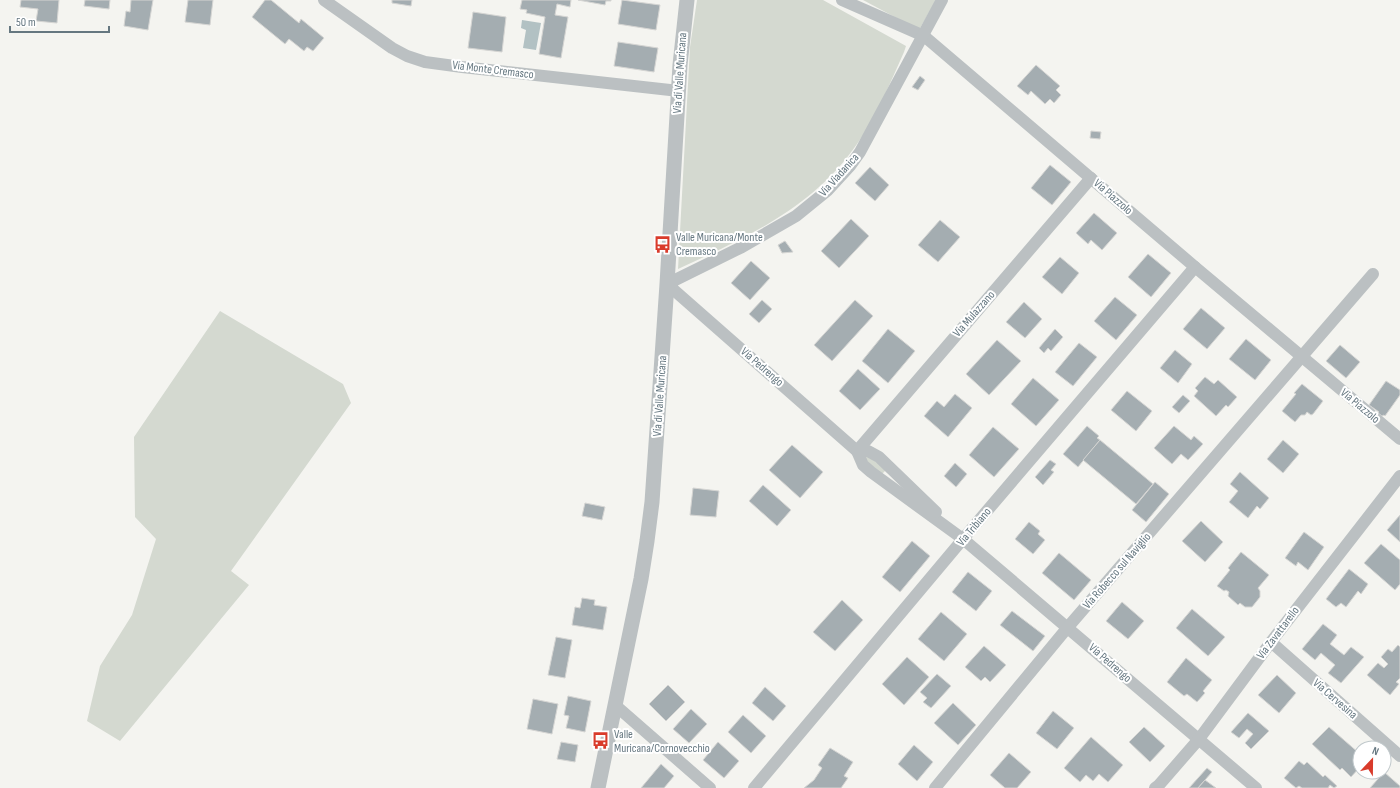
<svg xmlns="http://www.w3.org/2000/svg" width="1400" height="788" font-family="'Sofia Sans Condensed',sans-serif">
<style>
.green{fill:#d4d9d0}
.water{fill:#b2c1c3}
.building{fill:#a4adb1;stroke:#d5d5d3}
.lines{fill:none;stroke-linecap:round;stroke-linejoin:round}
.minor{stroke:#bbc0c2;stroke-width:12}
.tertiary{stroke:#bbc0c2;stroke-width:15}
.labels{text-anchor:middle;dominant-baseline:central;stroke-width:4;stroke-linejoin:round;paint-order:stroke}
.street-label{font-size:12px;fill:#657780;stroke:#fff}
.poi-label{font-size:12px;fill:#657780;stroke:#fff;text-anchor:start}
</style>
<rect width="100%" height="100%" fill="#f4f4f0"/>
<g class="green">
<path d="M 697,0 L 823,0 L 906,46 L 904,52 C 890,83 877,116 857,144 C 813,208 747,237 678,269 L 690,47 Z"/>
<path d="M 863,0 L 936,0 L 919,30 Z"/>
<path d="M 220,311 L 343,384 L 351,403 L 231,571 L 249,585 L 120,741 L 87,721 L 100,666 L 132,615 L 156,539 L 135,517 L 134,437 Z"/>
<path d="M 866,455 L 887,469 L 880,476 L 877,474 L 864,457 Z"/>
</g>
<path class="water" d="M 522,20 L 541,23 L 536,50 L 523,48 L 526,30 L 521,28 Z"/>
<g class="building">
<path d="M 21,0 L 59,0 L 57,23 L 36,21 L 38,9 L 20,7 Z"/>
<path d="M 85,0 L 110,0 L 109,9 L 84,6 Z"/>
<path d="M 131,0 L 153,0 L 148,30 L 124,26 L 126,11 L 130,12 Z"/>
<path d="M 188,0 L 213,0 L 210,25 L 185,22 Z"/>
<path d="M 265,0 L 271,0 L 299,23 L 301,19 L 324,38 L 313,51 L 307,47 L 304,51 L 289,39 L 285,44 L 252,17 Z"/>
<path d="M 392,0 L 412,0 L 411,6 L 392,3 Z"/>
<path d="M 522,0 L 571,0 L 570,7 L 557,4 L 555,15 L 568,17 L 561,58 L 539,54 L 545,17 L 526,13 L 527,10 L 520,9 Z"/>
<path d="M 578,0 L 611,0 L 611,1 L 606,1 L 605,5 Z"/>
<path d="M 622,0 L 660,5 L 656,30 L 618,24 Z"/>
<path d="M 473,12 L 506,17 L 502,52 L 468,48 Z"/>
<path d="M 618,42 L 658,48 L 654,72 L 614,66 Z"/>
<path d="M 1036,65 L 1060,86 L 1056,90 L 1061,95 L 1054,103 L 1050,99 L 1045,104 L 1031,91 L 1028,95 L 1017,86 Z"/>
<path d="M 920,76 L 925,80 L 918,90 L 912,87 Z"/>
<path d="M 1091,131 L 1101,132 L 1100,139 L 1090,138 Z"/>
<path d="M 1050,165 L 1071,182 L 1052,205 L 1031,188 Z"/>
<path d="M 870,167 L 889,185 L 875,201 L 855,183 Z"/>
<path d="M 1094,213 L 1117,233 L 1102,250 L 1091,240 L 1088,244 L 1076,233 Z"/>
<path d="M 851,219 L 869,236 L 839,268 L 821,251 Z"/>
<path d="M 940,220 L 960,237 L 938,262 L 918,245 Z"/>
<path d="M 785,241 L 793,252 L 782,253 L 778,245 Z"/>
<path d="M 1148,254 L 1171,273 L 1151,297 L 1128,277 Z"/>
<path d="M 1060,257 L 1079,273 L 1062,294 L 1042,277 Z"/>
<path d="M 751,261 L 770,278 L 750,300 L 731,283 Z"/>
<path d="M 1115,297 L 1137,315 L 1116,340 L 1094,321 Z"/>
<path d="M 762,300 L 772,309 L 759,323 L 749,314 Z"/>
<path d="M 855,300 L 873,316 L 832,361 L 814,345 Z"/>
<path d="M 1024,302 L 1042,319 L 1025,338 L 1006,322 Z"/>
<path d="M 1201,308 L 1225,328 L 1207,349 L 1183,329 Z"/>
<path d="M 888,329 L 915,351 L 888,383 L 862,361 Z"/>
<path d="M 1055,329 L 1063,337 L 1051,351 L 1048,348 L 1044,353 L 1039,348 Z"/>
<path d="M 1246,339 L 1271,360 L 1255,380 L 1229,359 Z"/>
<path d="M 997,340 L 1021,361 L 989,395 L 966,374 Z"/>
<path d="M 1079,343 L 1097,357 L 1073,386 L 1055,372 Z"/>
<path d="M 1340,345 L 1360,362 L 1346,378 L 1326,361 Z"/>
<path d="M 1175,350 L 1192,364 L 1178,383 L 1160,368 Z"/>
<path d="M 858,369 L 880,389 L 860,410 L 839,391 Z"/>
<path d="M 1205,377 L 1214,384 L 1218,380 L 1237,397 L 1228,407 L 1226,405 L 1216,416 L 1194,396 L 1198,391 L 1195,388 Z"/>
<path d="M 1033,378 L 1059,400 L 1036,426 L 1011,404 Z"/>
<path d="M 1386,381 L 1400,390 L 1400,395 L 1385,416 L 1384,415 L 1382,416 L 1378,413 L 1379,412 L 1369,405 Z"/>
<path d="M 1302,384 L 1323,401 L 1313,414 L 1311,415 L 1307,412 L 1305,415 L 1301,415 L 1295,422 L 1282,411 L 1296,394 L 1294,393 Z"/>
<path d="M 1127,391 L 1152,411 L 1136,431 L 1111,410 Z"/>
<path d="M 955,394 L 972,408 L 948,437 L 924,416 L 937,401 L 944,407 Z"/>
<path d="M 1183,395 L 1190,401 L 1179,413 L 1172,407 Z"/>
<path d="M 1087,426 L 1099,436 L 1097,438 L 1100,440 L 1078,467 L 1063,454 Z"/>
<path d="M 1174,426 L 1191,440 L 1194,436 L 1203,444 L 1188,460 L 1181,454 L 1172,464 L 1154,448 Z"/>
<path d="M 993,427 L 1019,449 L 994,477 L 969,455 Z"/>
<path d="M 1100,440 L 1153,484 L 1136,504 L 1083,460 Z"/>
<path d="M 1283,440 L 1299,454 L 1283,473 L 1267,459 Z"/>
<path d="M 792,445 L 823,472 L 800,498 L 769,470 Z"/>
<path d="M 1050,460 L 1056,464 L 1051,470 L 1054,472 L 1043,485 L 1035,477 Z"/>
<path d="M 955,463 L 967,474 L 956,487 L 944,476 Z"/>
<path d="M 1240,472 L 1269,498 L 1260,509 L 1257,506 L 1248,518 L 1229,502 L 1238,491 L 1230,484 Z"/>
<path d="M 1155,482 L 1169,494 L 1146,522 L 1132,510 Z"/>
<path d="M 763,485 L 791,510 L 777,526 L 749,501 Z"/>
<path d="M 693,488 L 719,491 L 716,517 L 690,515 Z"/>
<path d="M 585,503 L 605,507 L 602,520 L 582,516 Z"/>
<path d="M 1400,515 L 1400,542 L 1387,530 Z"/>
<path d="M 1201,521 L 1223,542 L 1205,562 L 1182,541 Z"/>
<path d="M 1029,522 L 1040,531 L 1038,534 L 1045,540 L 1033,554 L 1015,539 Z"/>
<path d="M 1304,532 L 1324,547 L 1308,570 L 1298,562 L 1296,566 L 1285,558 Z"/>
<path d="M 912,541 L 930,556 L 900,592 L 882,577 Z"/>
<path d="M 1381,544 L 1400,560 L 1400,584 L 1395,590 L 1364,563 Z"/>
<path d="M 1241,552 L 1269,575 L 1258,588 L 1260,591 L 1260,597 L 1252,607 L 1245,607 L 1240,603 L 1238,605 L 1228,596 L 1229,592 L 1226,590 L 1224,591 L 1217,586 L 1230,570 L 1228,568 Z"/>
<path d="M 1059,553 L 1091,580 L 1074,600 L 1042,573 Z"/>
<path d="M 1349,569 L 1368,584 L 1361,594 L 1358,591 L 1346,607 L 1341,603 L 1336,607 L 1326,599 Z"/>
<path d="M 968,572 L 992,591 L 976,611 L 952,592 Z"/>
<path d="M 582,598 L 595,600 L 594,605 L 607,607 L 603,630 L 572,625 L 575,607 L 580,608 Z"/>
<path d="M 842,600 L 863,620 L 835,651 L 813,632 Z"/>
<path d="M 1122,602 L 1144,621 L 1128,639 L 1106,621 Z"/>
<path d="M 1192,609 L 1225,637 L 1208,656 L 1176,628 Z"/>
<path d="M 1012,611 L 1045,636 L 1033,651 L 1000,625 Z"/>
<path d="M 941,612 L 967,634 L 944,661 L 918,639 Z"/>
<path d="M 1323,624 L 1337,635 L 1330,644 L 1344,655 L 1351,647 L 1364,657 L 1341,683 L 1328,673 L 1335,665 L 1321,653 L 1315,660 L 1302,649 Z"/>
<path d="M 556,637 L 572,640 L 565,678 L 548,675 Z"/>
<path d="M 1398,645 L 1400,647 L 1400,678 L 1396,682 L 1399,684 L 1390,695 L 1367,675 L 1378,663 L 1384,668 L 1388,664 L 1381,657 L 1388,649 L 1392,652 Z"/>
<path d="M 984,646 L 1006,665 L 990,682 L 985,677 L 981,681 L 965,667 Z"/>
<path d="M 907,657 L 929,677 L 904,705 L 882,684 Z"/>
<path d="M 1186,658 L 1212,680 L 1203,691 L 1205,693 L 1197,702 L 1187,694 L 1184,696 L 1167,682 Z"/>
<path d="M 937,674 L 951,686 L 931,708 L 923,702 L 927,698 L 920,692 Z"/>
<path d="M 1277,675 L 1296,693 L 1279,713 L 1258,695 Z"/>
<path d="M 668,685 L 685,702 L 666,721 L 649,704 Z"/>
<path d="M 765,687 L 786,706 L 773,721 L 752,703 Z"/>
<path d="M 568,696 L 591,701 L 585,732 L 566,728 L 569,716 L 564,715 Z"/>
<path d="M 533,699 L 558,704 L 552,734 L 527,729 Z"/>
<path d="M 953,703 L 976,725 L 958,745 L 934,723 Z"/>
<path d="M 691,709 L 707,724 L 689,743 L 673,729 Z"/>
<path d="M 1053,711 L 1074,728 L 1057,749 L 1036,733 Z"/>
<path d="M 1248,713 L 1269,731 L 1251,749 L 1245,743 L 1253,734 L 1247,729 L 1239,738 L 1231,732 Z"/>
<path d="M 743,715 L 766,736 L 751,753 L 728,732 Z"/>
<path d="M 1144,727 L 1165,746 L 1150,762 L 1129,742 Z"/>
<path d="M 1329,727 L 1360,754 L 1360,767 L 1351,777 L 1342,768 L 1340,770 L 1312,744 Z"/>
<path d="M 1091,737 L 1123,765 L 1108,782 L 1099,774 L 1093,781 L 1086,775 L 1080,782 L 1064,768 Z"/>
<path d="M 561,742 L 578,745 L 575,762 L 557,759 Z"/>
<path d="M 718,742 L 739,761 L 724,778 L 703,760 Z"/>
<path d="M 914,745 L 933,762 L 917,781 L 898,764 Z"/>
<path d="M 830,748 L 853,762 L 844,776 L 848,778 L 841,788 L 804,788 L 814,780 L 822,768 L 818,765 Z"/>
<path d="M 1009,753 L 1031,772 L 1017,788 L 1005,788 L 990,775 Z"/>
<path d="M 1299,761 L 1304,765 L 1307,762 L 1323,777 L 1325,775 L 1337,786 L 1334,788 L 1330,785 L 1328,788 L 1302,788 L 1299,786 L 1296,788 L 1284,778 Z"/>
<path d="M 661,764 L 674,776 L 664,788 L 641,788 Z"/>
<path d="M 1207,768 L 1212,772 L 1198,788 L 1189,788 Z"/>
<path d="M 1384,772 L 1400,786 L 1400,788 L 1370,788 Z"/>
<path d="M 1205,780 L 1216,788 L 1198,788 Z"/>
</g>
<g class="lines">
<g class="minor">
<path d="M 324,0 L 392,48 L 407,56 L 425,62 L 462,67 L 679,91"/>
<path d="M 842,0 L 924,36 L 1195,267 L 1400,439"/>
<path d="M 942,0 L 860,152 L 850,166 L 828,190 L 796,216 L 742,247 L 667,284 L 857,451 L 863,465 L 871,472 L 963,539 L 1256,788"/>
<path d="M 857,451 L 1091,178"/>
<path d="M 857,451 L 868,451 L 879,457 L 936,512"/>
<path d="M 1271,642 L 1400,756"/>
<path d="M 615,705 L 710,788"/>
<path d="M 754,788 L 963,539 L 1195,267"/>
<path d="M 935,788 L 1068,627 L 1373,274"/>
<path d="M 1155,788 L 1159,785 L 1199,739 L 1271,642 L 1400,476"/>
</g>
<path class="tertiary" d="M 598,788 L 641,579 L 647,541 L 652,502 L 667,284 L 680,65 L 687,0"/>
</g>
<defs>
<symbol id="bus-bare" viewBox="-9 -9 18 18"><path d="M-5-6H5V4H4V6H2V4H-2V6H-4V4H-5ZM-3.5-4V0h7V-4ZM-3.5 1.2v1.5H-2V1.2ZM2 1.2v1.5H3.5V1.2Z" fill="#d93b2b" stroke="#fff" stroke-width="2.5" paint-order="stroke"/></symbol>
</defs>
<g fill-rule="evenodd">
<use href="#bus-bare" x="650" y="232" width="25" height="25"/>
<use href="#bus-bare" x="588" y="728" width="25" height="25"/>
</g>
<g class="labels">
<g class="street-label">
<text transform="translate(493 70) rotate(7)">Via Monte Cremasco</text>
<text transform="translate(680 73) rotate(-86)">Via di Valle Muricana</text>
<text transform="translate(839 175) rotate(-48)">Via Viadanica</text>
<text transform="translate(1113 197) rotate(41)">Via Piazzolo</text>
<text transform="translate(974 314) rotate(-49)">Via Mulazzano</text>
<text transform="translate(762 367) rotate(41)">Via Pedrengo</text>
<text transform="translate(660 396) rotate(-86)">Via di Valle Muricana</text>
<text transform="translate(1360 406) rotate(40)">Via Piazzolo</text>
<text transform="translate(974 527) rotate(-50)">Via Tribiano</text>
<text transform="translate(1117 571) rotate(-49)">Via Robecco sul Naviglio</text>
<text transform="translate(1278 633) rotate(-53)">Via Zavattarello</text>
<text transform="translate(1110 663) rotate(41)">Via Pedrengo</text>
<text transform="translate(1335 699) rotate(41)">Via Cervesina</text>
</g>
<g class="poi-label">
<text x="676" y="237">Valle Muricana/Monte<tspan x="676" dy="14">Cremasco</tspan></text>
<text x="614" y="734">Valle<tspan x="614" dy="14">Muricana/Cornovecchio</tspan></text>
</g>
</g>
<g transform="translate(1372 760) rotate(22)"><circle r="19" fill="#ffffff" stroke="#c1c9cc"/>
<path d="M0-3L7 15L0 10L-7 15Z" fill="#d93b2b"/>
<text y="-6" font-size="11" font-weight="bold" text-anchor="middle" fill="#657780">N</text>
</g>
<path d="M10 26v6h99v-6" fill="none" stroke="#657780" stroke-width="2"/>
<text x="16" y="26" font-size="12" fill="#657780" stroke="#ffffff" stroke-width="3" paint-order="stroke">50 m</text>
</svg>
